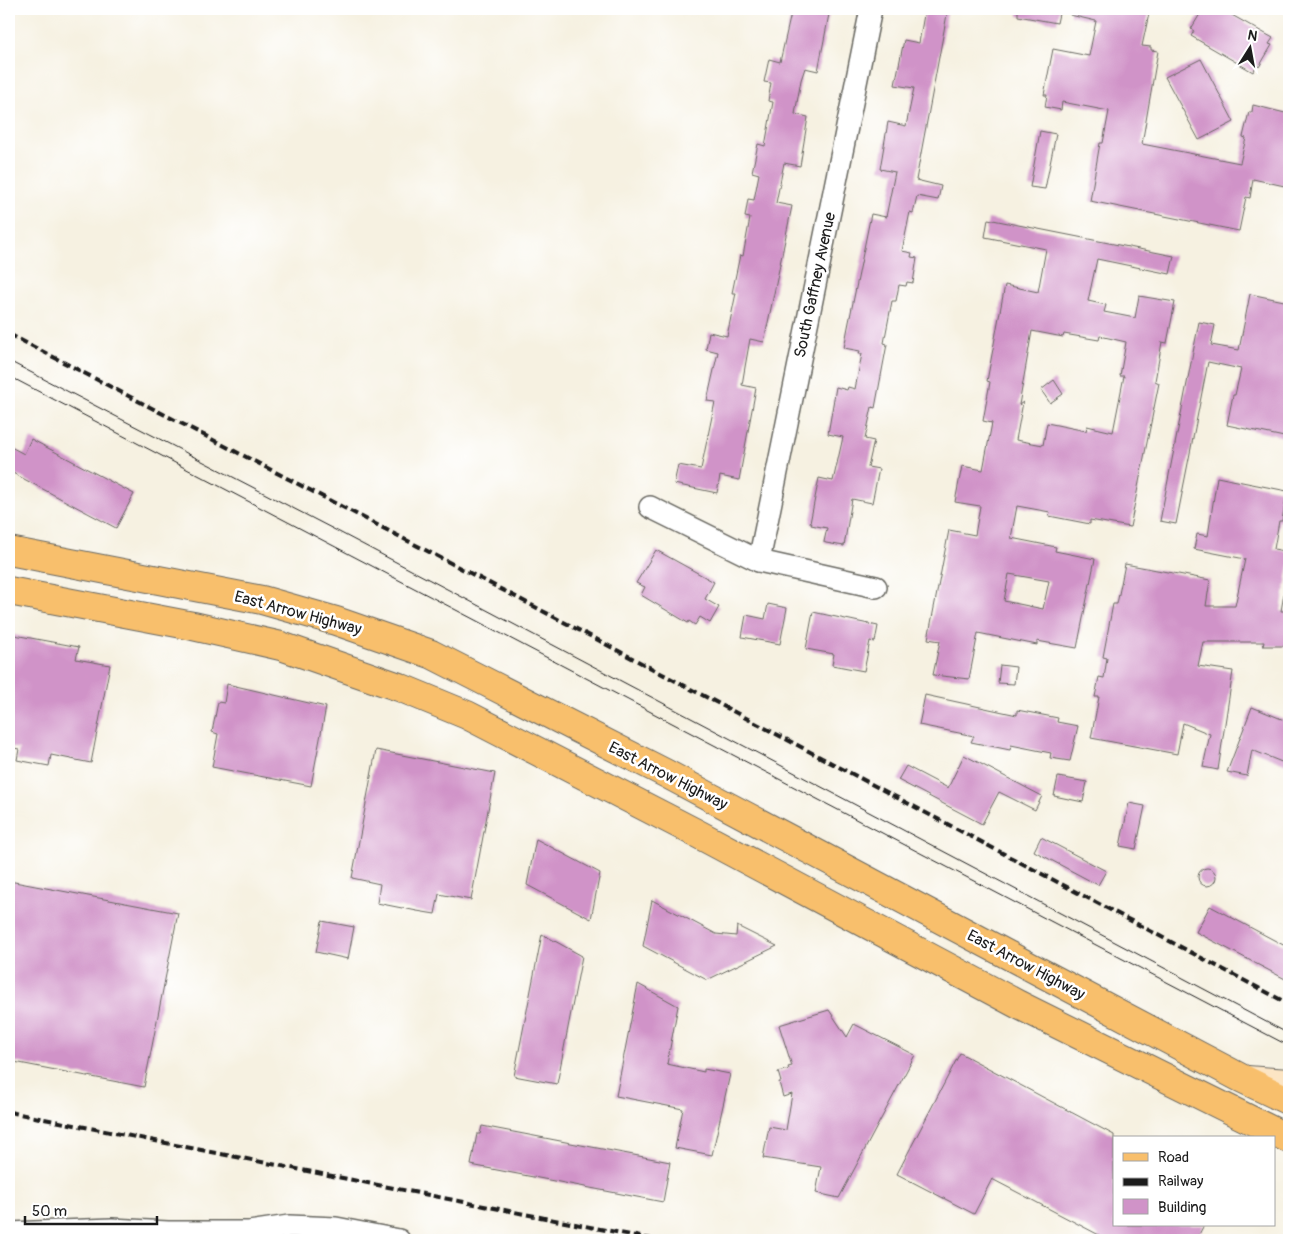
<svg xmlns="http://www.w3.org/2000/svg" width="1298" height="1249" font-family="Pangolin,sans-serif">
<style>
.building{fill:#d093c8;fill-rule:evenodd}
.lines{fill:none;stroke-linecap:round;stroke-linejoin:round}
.minor-casing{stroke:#686761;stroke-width:24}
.secondary-casing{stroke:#686761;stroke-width:30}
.primary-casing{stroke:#686761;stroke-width:30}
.minor{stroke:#fff;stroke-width:21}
.secondary{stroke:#fce5c4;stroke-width:28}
.primary{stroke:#f8bf6c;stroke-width:28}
.tram{stroke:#1c1c1c;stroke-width:1}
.rail{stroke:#1c1c1c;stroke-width:4;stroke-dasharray:8 4;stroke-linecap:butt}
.labels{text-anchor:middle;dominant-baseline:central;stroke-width:5;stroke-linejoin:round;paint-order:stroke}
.street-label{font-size:16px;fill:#1c1c1c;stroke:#fff}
</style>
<rect width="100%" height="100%" fill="#fff"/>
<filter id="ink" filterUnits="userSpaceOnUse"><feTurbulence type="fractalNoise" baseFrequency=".02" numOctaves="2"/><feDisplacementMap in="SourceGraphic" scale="10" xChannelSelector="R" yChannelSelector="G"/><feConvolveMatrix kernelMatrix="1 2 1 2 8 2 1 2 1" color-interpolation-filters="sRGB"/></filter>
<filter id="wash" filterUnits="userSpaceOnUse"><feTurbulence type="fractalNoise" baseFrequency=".0096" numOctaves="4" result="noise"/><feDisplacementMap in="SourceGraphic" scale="20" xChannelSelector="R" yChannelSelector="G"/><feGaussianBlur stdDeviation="1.12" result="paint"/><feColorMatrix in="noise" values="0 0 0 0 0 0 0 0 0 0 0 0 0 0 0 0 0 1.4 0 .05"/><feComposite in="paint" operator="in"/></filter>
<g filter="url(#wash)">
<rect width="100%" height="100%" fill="#f6f1e1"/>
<g id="blocks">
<g class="building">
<path d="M 792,9 L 830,9 L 818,71 L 805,68 L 801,80 L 795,114 L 808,117 L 800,166 L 784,163 L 776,203 L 792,206 L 764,342 L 750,339 L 745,367 L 742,385 L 756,388 L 739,480 L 720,476 L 717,493 L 674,484 L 678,465 L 701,469 L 715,402 L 707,401 L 718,352 L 706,349 L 709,332 L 727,336 L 736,293 L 732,293 L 740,255 L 743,256 L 750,218 L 745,217 L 748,199 L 754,200 L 759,174 L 752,172 L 758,144 L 765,146 L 773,102 L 768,101 L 771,83 L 764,82 L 769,59 L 780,62 Z"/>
<path d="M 925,9 L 948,9 L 916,180 L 941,186 L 938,200 L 917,196 L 913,213 L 910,212 L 902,251 L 912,253 L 911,257 L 917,258 L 913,283 L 907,282 L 906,286 L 899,285 L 896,301 L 892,301 L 884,343 L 887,344 L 875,408 L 872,407 L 865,439 L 874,441 L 868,467 L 879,469 L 872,503 L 852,499 L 844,546 L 826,543 L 824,542 L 827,528 L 811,525 L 812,523 L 810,523 L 819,478 L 833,481 L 839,455 L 843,437 L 828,434 L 836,387 L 847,390 L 848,387 L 855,389 L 862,354 L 859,354 L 860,351 L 844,348 L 848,327 L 871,214 L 886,217 L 895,172 L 880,169 L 888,122 L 906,126 L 914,88 L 895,85 L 904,40 L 919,43 Z"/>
<path d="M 1018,9 L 1060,9 L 1057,23 L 1018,16 Z"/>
<path d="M 1070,9 L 1150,9 L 1142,46 L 1151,47 L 1151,50 L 1158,51 L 1142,144 L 1240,163 L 1246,138 L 1243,137 L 1249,112 L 1252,112 L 1253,105 L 1289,114 L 1289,187 L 1253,179 L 1250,198 L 1246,197 L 1239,231 L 1090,201 L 1100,143 L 1103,143 L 1109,111 L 1062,102 L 1061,110 L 1045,107 L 1047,95 L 1044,95 L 1053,49 L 1089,56 L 1096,21 L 1070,15 Z"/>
<path d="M 1203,9 L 1221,9 L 1273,38 L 1269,44 L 1272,45 L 1259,67 L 1257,65 L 1253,72 L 1191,36 L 1194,31 L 1191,29 Z"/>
<path d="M 1201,59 L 1234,122 L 1199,140 L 1165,77 Z"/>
<path d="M 1040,131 L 1056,134 L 1045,189 L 1030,187 Z"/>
<path d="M 988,219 L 1174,256 L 1170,274 L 1097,259 L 1088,301 L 1106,305 L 1104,312 L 1135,318 L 1139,296 L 1175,302 L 1167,343 L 1162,342 L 1155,381 L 1159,383 L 1130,527 L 1090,520 L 1090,524 L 1049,516 L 1050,512 L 1017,506 L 1011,538 L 1056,547 L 1055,551 L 1095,559 L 1077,648 L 1037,641 L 1037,645 L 978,633 L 969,679 L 933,675 L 940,641 L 928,639 L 949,530 L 975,535 L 980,506 L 955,502 L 962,466 L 983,470 L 992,423 L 983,421 L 990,382 L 987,381 L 1005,285 L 1038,292 L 1046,249 L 985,237 ZM 1032,331 L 1063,337 L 1064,334 L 1099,340 L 1100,336 L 1126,342 L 1120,376 L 1124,376 L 1113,432 L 1087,426 L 1086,431 L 1047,423 L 1043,445 L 1016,440 L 1023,402 L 1019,405 ZM 1009,574 L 1049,581 L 1043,609 L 1004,601 Z"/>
<path d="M 1250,294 L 1289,302 L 1289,438 L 1227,425 L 1233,395 L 1235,395 L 1241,369 L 1208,362 L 1176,524 L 1160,521 L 1199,322 L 1215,325 L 1211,345 L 1239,350 Z"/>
<path d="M 1054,380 L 1063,394 L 1050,403 L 1041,390 Z"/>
<path d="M 31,439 L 134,494 L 116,528 L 9,471 L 9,446 L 24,454 Z"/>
<path d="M 1217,477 L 1287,491 L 1282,521 L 1279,521 L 1274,549 L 1289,552 L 1289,566 L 1281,611 L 1289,611 L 1289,646 L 1263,646 L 1264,642 L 1203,642 L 1198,666 L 1233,671 L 1218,770 L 1203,767 L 1210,734 L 1183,723 L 1177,754 L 1091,738 L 1099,697 L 1095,697 L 1099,677 L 1104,678 L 1107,658 L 1103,657 L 1113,604 L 1117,604 L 1125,564 L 1210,580 L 1206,606 L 1235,606 L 1245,559 L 1194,549 L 1197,534 L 1208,536 Z"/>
<path d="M 656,550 L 714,582 L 705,599 L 719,607 L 710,623 L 700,617 L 695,625 L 689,621 L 688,623 L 641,595 L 645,587 L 636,583 Z"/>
<path d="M 768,604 L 787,608 L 780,644 L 742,637 L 746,615 L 765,619 Z"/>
<path d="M 813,612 L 878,626 L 875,642 L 870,641 L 864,671 L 832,665 L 834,654 L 806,649 Z"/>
<path d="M 9,634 L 79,647 L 76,659 L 110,665 L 91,763 L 51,755 L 49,766 L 17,760 L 19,749 L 9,747 Z"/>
<path d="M 1000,665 L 1016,667 L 1014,684 L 998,683 Z"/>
<path d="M 227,684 L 326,707 L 311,786 L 212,767 L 218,734 L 212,732 L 218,702 L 224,703 Z"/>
<path d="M 925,695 L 1017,715 L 1017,710 L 1058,718 L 1057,722 L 1078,726 L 1070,761 L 1050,758 L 1051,753 L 1011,745 L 1010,750 L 971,742 L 974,736 L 919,725 Z"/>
<path d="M 1252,707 L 1289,722 L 1289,765 L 1252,750 L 1247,776 L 1227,772 Z"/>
<path d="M 376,750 L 495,773 L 471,900 L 439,894 L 435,914 L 417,911 L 377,903 L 380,884 L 352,878 Z"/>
<path d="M 964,755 L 1042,796 L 1035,810 L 999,792 L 982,824 L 898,780 L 906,766 L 948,788 Z"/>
<path d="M 1058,777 L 1087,782 L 1083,802 L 1054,796 Z"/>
<path d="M 1129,803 L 1145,806 L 1136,849 L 1120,846 Z"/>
<path d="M 1041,837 L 1106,871 L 1098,885 L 1034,851 Z"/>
<path d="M 536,839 L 600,873 L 591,919 L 527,885 Z"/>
<circle cx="1207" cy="877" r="9"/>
<path d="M 9,881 L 178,913 L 144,1087 L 9,1061 Z"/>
<path d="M 652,900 L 716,934 L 736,936 L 737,926 L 777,946 L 707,980 L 643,946 Z"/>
<path d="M 1210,906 L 1289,948 L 1289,981 L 1196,932 Z"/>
<path d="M 322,921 L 354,927 L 348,959 L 316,952 Z"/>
<path d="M 542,934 L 582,956 L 557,1084 L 514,1076 Z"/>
<path d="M 638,984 L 678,1006 L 667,1064 L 704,1072 L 704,1069 L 730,1074 L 712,1155 L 675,1148 L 683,1109 L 616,1096 Z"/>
<path d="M 829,1010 L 847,1037 L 854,1024 L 915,1055 L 839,1198 L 816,1193 L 821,1167 L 763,1158 L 769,1127 L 786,1130 L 792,1094 L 783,1097 L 779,1082 L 781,1082 L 778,1072 L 789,1069 L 788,1067 L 792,1066 L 779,1025 Z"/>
<path d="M 960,1053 L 1114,1135 L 1114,1225 L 1204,1225 L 1196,1240 L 1096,1240 L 1099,1235 L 992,1179 L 974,1214 L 897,1174 Z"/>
<path d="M 482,1126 L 670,1162 L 663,1202 L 471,1165 L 477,1134 L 480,1134 Z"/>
</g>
</g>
</g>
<g filter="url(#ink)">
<use href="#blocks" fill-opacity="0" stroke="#686761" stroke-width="1"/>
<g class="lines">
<defs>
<g id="minor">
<path d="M 650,507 L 759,561 L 876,587"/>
<path d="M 759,561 L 871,9"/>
<path d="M 9,1233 L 112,1229 L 168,1232 L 249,1232 L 289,1226 L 336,1228 L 399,1240"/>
</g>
<path id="secondary" d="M 1247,1080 L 1289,1083"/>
<g id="primary">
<path d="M 9,551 L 262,600 L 336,621 L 431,654 L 665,773 L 1040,972 L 1241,1078 L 1289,1101"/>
<path d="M 9,591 L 193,626 L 281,646 L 399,687 L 467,715 L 698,834 L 1019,1005 L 1289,1139"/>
</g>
</defs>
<use href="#minor" class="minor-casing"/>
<use href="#secondary" class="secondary-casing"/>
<use href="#primary" class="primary-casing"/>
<use href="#minor" class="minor"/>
<use href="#secondary" class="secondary"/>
<use href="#primary" class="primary"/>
<g class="tram">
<path d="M 9,361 L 341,533 L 1289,1034"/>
<path d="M 9,376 L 1289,1046"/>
</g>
<g class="rail">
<path d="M 9,334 L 518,598 L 1289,1004"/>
<path d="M 9,1112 L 656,1240"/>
</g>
</g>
</g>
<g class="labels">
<g class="street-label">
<text transform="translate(815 285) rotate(-78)">South Gaffney Avenue</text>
<text transform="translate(298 613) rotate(15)">East Arrow Highway</text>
<text transform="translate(668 776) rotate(27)">East Arrow Highway</text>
<text transform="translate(1026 965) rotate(28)">East Arrow Highway</text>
</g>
</g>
<rect width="1298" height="1249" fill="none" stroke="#fff" stroke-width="30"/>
<rect x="1113" y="1136" width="162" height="90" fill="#ffffff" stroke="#a4a4a4"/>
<rect x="1123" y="1153" width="25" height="8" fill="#f8bf6c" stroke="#a4a4a4"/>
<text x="1158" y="1162" font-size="15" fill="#1c1c1c">Road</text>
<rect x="1123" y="1178" width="25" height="8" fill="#1c1c1c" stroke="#a4a4a4"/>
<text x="1158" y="1186" font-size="15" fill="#1c1c1c">Railway</text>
<rect x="1123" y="1199" width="25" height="15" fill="#d093c8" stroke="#a4a4a4"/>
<text x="1158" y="1212" font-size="15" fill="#1c1c1c">Building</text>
<g transform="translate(1250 48) rotate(11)" stroke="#ffffff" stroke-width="4" paint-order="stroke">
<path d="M0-4L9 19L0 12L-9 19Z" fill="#1c1c1c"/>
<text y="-8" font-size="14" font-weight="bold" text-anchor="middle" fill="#1c1c1c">N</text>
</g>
<path d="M25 1216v8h132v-8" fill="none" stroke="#1c1c1c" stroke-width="2.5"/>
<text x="32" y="1216" font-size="15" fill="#1c1c1c" stroke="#ffffff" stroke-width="4" paint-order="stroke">50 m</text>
</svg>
